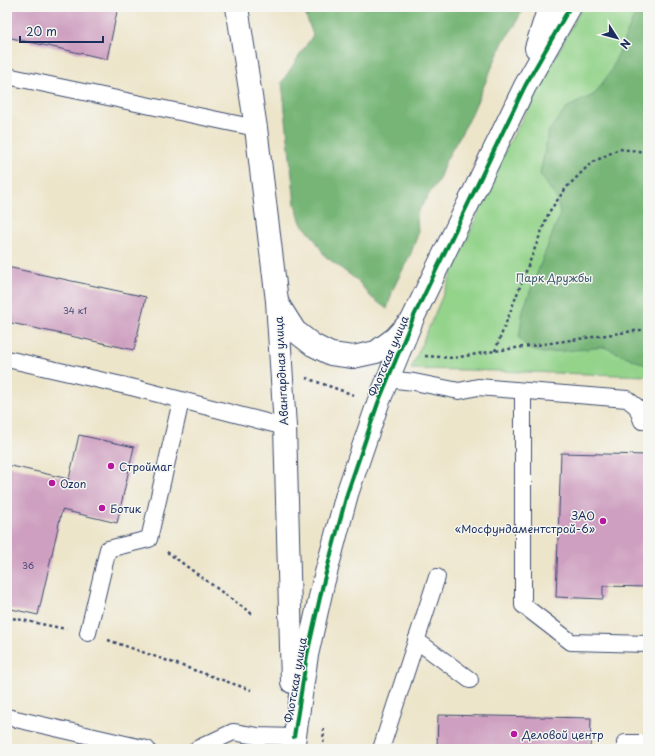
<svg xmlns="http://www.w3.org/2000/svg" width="655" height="756" font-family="'Playpen Sans',sans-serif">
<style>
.green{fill:#93d38a;stroke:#578174}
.forest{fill:#76b576;stroke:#48726a}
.building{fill:#ce9fc0}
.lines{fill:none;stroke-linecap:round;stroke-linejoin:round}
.lane-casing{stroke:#3a4a6e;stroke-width:18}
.secondary-casing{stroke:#3a4a6e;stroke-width:24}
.path{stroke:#3a4a6e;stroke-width:2.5;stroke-dasharray:3 3;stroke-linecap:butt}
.lane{stroke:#fff;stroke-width:16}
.secondary{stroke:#fff;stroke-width:22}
.cycleway-casing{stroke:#f6f6f2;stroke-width:6}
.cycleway{stroke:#00873e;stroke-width:4}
.poi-dot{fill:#b5179e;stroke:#f6f6f2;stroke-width:1.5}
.labels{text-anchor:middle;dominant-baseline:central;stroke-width:3;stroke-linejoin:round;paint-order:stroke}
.number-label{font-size:9px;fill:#484b76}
.park-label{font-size:11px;fill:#395869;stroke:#f6f6f2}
.street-label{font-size:11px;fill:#1b2f5e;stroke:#f6f6f2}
.poi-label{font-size:11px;fill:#1b2f5e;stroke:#f6f6f2;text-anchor:start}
</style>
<rect width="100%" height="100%" fill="#f6f6f2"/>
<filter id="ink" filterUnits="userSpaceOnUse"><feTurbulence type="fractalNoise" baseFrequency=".025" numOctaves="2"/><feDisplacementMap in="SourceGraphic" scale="8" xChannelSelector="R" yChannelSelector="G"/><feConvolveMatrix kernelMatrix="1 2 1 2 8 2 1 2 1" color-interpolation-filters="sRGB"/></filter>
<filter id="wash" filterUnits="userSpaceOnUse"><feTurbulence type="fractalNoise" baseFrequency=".012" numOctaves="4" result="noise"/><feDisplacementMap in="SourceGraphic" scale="16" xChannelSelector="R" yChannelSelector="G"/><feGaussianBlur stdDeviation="0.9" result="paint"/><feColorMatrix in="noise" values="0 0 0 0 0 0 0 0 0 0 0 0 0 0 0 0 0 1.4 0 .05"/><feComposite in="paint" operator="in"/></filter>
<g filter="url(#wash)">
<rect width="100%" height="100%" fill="#ede5ca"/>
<path class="green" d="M 582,7 L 648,7 L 648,376 L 466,370 L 411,369 L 504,153 Z"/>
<g class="forest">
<path d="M 308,7 L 524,7 L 515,25 L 503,42 L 469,120 L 446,160 L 439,179 L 417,213 L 418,234 L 411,253 L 393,289 L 387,309 L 371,297 L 358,281 L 325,256 L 314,238 L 301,223 L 295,204 L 282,82 L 313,35 L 306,16 Z"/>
<path d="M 638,7 L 648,7 L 648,366 L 604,347 L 543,353 L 529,349 L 519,338 L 523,310 L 560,214 L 557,199 L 540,174 L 549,130 L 568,107 L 595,94 L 611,71 Z"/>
</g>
<g id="blocks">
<g class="building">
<path d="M 7,7 L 118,7 L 107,59 L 7,37 Z"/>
<path d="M 7,267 L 146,297 L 134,350 L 7,322 Z"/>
<path d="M 79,435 L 134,447 L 117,523 L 62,510 L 38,615 L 7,608 L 7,465 L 69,479 Z"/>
<path d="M 561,453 L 648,455 L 648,587 L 603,586 L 603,599 L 556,597 Z"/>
<path d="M 438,715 L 591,718 L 590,749 L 437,749 Z"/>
</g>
</g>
</g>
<g filter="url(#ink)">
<use href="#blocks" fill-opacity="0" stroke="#3a4a6e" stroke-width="1"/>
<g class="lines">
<defs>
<g id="lane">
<path d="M 7,76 L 256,128"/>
<path d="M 7,359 L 135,388 L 285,427"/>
<path d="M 387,379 L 414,382 L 459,391 L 478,387 L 627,399 L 637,407 L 642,421"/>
<path d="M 523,391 L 523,605 L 571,642 L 648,644"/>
<path d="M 88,633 L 108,549 L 149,539 L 181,401"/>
<path d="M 416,640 L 470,680"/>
<path d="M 7,717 L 147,749"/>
<path d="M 197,749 L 233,732 L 257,736 L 294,737"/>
<path d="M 381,749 L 437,577"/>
<path d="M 625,749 L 625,743 L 648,743"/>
</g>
<g id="secondary">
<path d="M 237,7 L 256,128 L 277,301 L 285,427 L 292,682"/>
<path d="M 536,48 L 549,7"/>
<path d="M 278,304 L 295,331 L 313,345 L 331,354 L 353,357 L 376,352 L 395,338 L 407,325"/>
<path d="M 293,749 L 307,655 L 323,584 L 347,494 L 378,403 L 413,318 L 525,86 L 570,7"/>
</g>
</defs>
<use href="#lane" class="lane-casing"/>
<use href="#secondary" class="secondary-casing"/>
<g class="path">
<path d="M 495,351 L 549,212 L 566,188 L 591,163 L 619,149 L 648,152"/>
<path d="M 425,356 L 454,358 L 495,351 L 641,330 L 648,331"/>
<path d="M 306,378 L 354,395"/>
<path d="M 167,552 L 252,614"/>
<path d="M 7,617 L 66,629"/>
<path d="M 108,640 L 251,690"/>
<path d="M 323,749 L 324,726"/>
</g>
<use href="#lane" class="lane"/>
<use href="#secondary" class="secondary"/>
<defs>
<path id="cycleway" d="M 294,737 L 307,655 L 323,584 L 347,494 L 378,403 L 413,318 L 525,86 L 570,7"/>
</defs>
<use href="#cycleway" class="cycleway-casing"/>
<use href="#cycleway" class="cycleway"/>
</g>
</g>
<g class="poi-dot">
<circle cx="111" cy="466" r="4"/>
<circle cx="52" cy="483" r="4"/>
<circle cx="102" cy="508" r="4"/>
<circle cx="603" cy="521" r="4"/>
<circle cx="514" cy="734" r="4"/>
</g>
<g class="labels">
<g class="number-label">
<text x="75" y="310">34 к1</text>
<text x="28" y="565">36</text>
</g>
<g class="park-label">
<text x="554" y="277">Парк Дружбы</text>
</g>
<g class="street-label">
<text transform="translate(388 356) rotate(-67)">Флотская улица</text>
<text transform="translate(281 371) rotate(-93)">Авангардная улица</text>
<text transform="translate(295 680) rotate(-80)">Флотская улица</text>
</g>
<g class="poi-label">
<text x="119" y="466">Строймаг</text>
<text x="60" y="483">Ozon</text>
<text x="110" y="508">Ботик</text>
<text x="595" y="515" text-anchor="end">ЗАО<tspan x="595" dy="13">«Мосфундаментстрой-6»</tspan></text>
<text x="522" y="734">Деловой центр</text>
</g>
</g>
<rect width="655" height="756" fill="none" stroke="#f6f6f2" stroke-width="24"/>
<g transform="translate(617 38) rotate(126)" stroke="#f6f6f2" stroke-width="3" paint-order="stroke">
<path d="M0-3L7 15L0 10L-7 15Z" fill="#1b2f5e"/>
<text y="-6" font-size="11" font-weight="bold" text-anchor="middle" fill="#1b2f5e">N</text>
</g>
<path d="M20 36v6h83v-6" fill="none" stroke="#1b2f5e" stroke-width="2"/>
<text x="26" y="36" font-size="12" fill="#1b2f5e" stroke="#f6f6f2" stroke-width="3" paint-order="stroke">20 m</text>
</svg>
